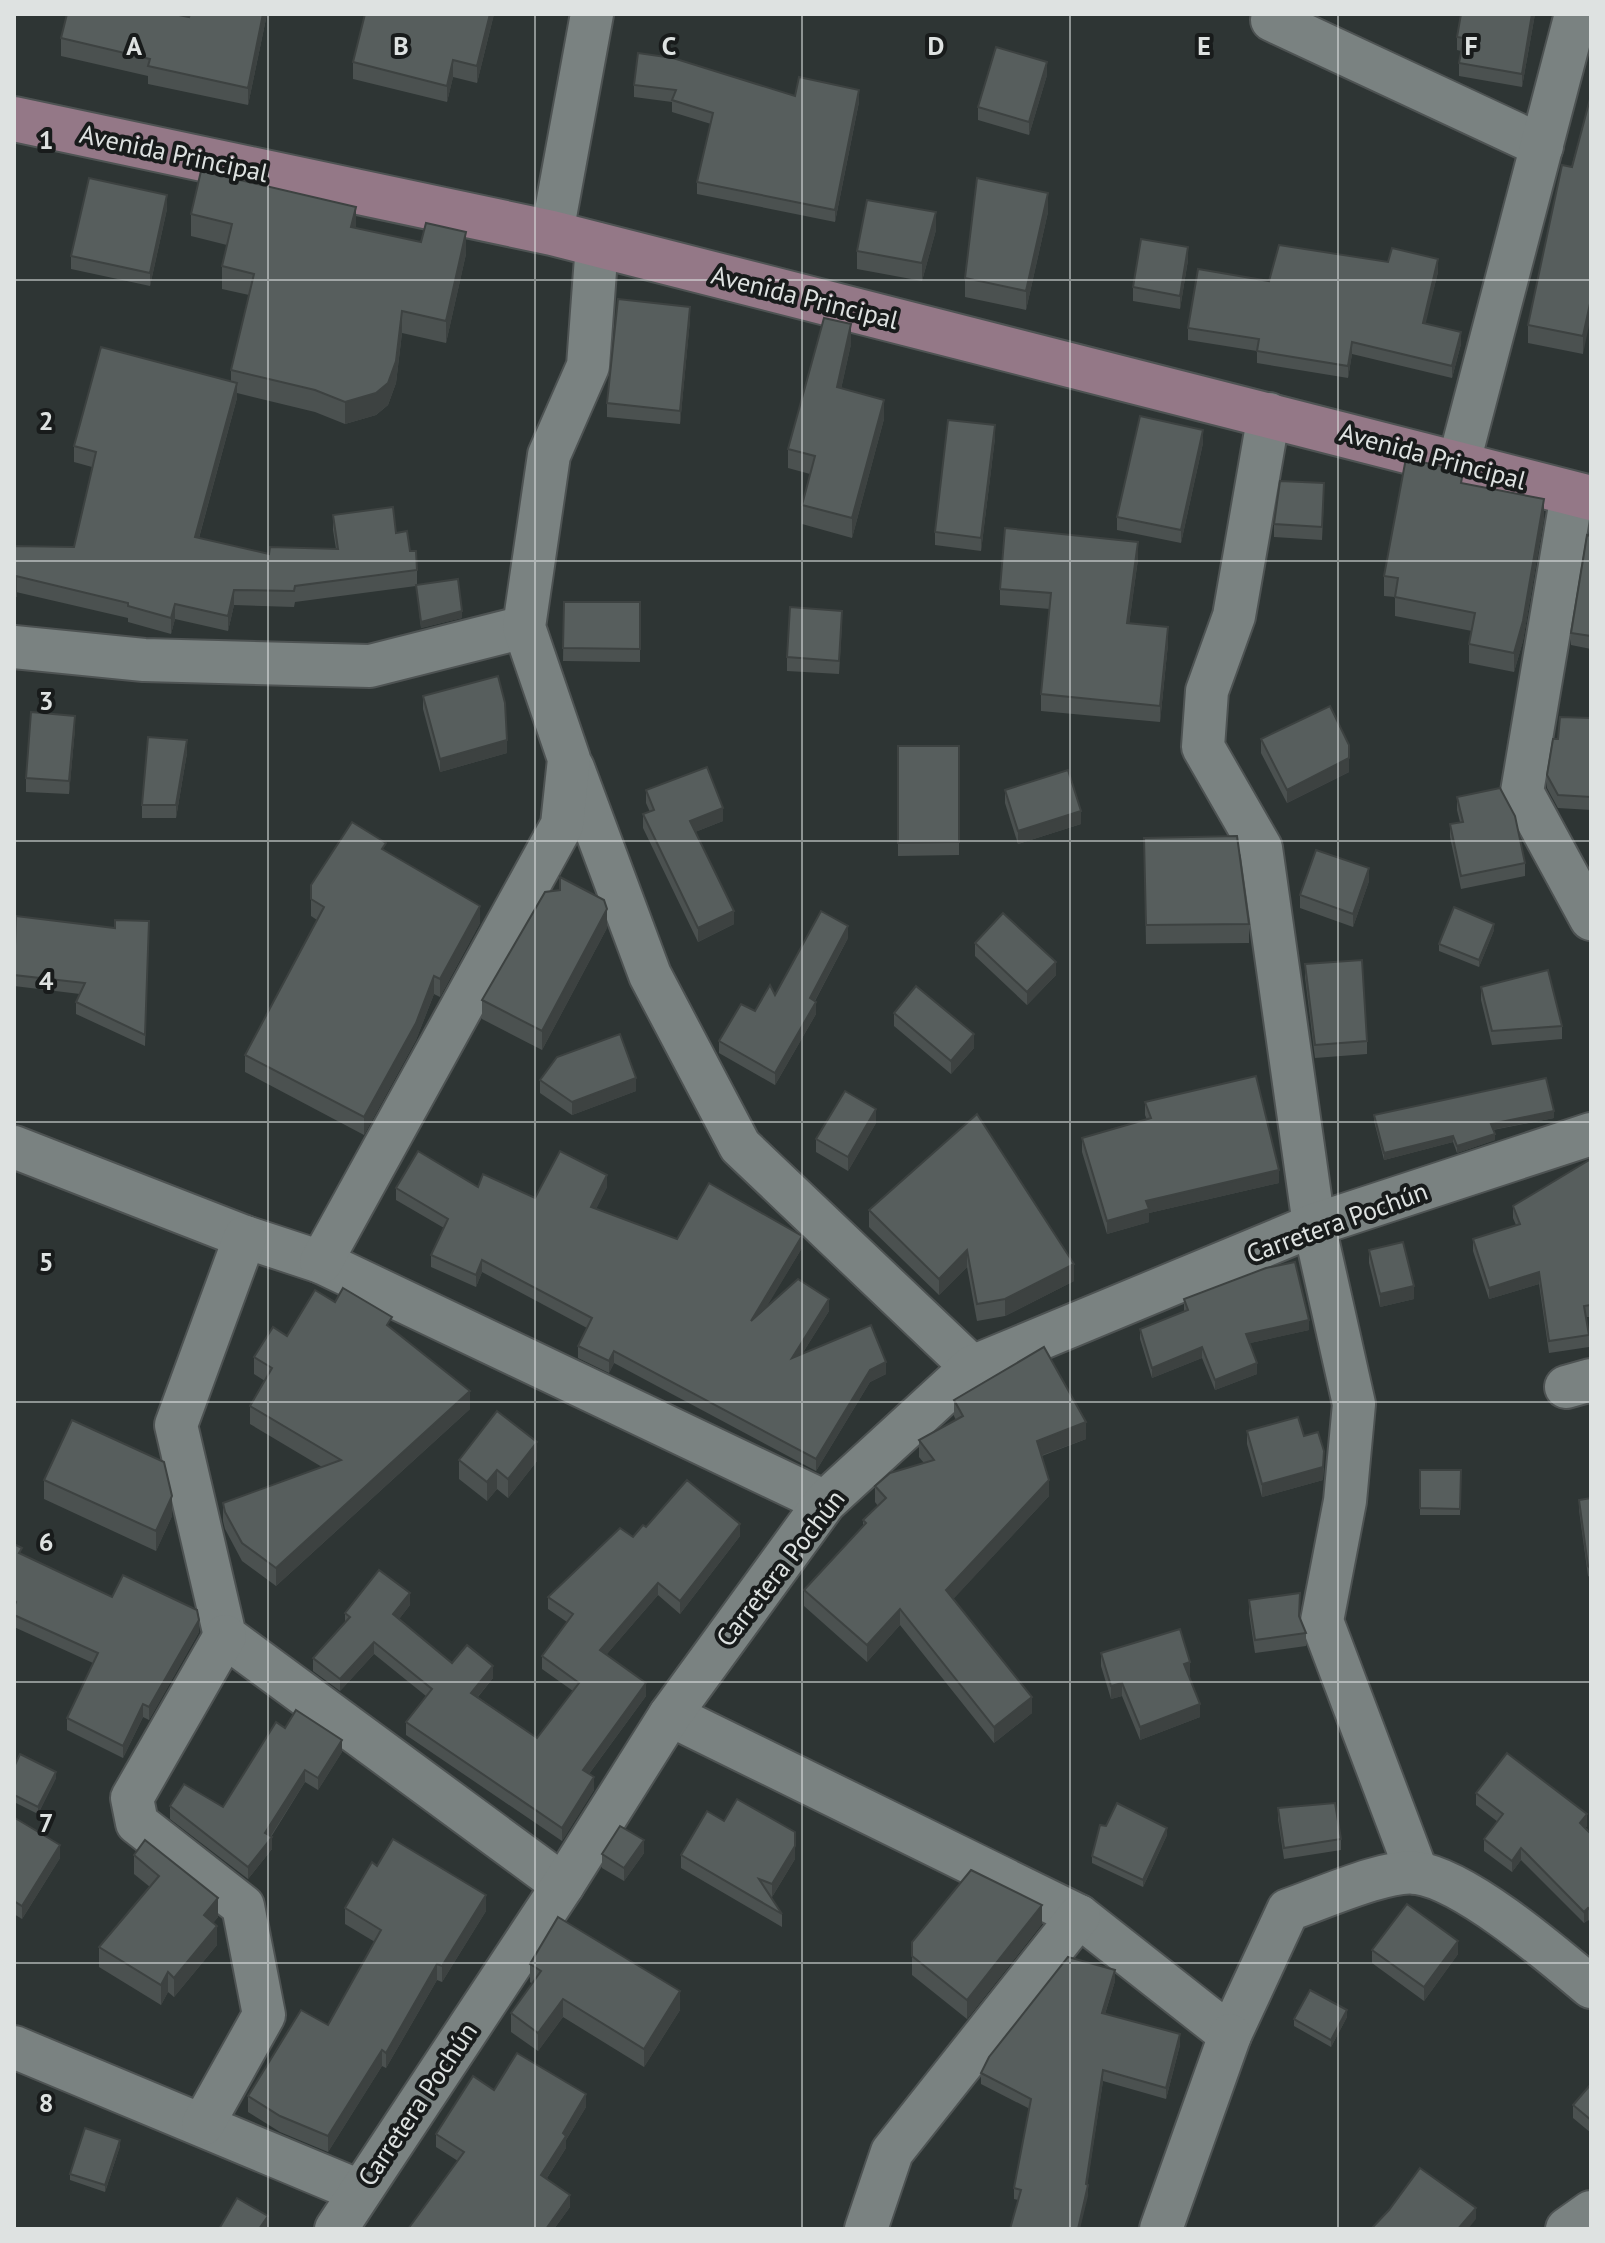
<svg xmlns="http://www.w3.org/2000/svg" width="1605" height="2243" font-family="'PT Sans',sans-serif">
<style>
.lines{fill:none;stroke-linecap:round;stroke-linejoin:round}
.street-casing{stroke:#4e5353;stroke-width:46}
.secondary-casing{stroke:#4e5353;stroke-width:48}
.street{stroke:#7a8281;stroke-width:42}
.secondary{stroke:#947887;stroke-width:44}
.wall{fill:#4b5150}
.shaded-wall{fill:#3d4241}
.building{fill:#575e5d;stroke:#3d4241;stroke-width:2}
.grid{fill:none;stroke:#dee2e1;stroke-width:2;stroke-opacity:0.55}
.labels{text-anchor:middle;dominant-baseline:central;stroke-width:8;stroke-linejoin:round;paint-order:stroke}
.street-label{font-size:26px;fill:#dee2e1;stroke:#181b1b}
.grid-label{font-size:26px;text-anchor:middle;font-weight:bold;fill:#dee2e1;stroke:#181b1b;stroke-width:8;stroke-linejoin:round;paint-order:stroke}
</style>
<rect width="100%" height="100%" fill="#2e3534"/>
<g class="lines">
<defs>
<g id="street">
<path d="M 1272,20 L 1542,146"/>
<path d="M 552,233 L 592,14"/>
<path d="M 1269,414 L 1234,616 L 1207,691 L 1203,747 L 1261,848 L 1314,1225 L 1354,1404 L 1345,1501 L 1322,1621 L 1417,1873"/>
<path d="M 1459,462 L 1576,14"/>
<path d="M 1572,494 L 1522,792 L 1591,919"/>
<path d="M 14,647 L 144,660 L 370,666 L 524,627"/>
<path d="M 573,768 L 650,975 L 740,1146 L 972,1367"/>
<path d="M 14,1147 L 245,1237 L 321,1262 L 825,1502"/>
<path d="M 245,1237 L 176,1425 L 225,1636 L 563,1885"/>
<path d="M 321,1262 L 562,825 L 569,759 L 524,627 L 549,455 L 588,366 L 597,244"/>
<path d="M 1566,1387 L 1591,1380"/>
<path d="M 670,1715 L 1079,1916 L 1230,2035 L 1288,1910 C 1318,1900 1388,1868 1417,1873 C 1466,1880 1553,1955 1591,1987"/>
<path d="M 14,2047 L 359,2191"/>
<path d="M 203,2124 L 264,2015 L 243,1906 L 137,1823 L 132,1798 L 225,1636"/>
<path d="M 336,2229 L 563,1885 L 670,1715 L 825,1502 L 972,1367 L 1314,1225 L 1591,1134"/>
<path d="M 866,2229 L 892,2152 L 1079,1916"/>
<path d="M 1161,2229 L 1230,2035"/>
<path d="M 1567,2229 L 1591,2212"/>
</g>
<path id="secondary" d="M 14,119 L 552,233 L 1591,498"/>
</defs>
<use href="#street" class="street-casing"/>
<use href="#secondary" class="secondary-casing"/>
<use href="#street" class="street"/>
<use href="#secondary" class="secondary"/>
</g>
<g class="wall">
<path d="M 267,14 L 248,105 L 148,84 L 148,76 L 61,56 L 61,38 L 189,17 Z"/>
<path d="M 494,14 L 477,83 L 453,77 L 447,102 L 353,79 L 353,62 Z"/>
<path d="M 1461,14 L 1535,14 L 1522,87 L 1459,76 L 1459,63 L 1461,51 L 1457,50 L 1457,37 Z"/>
<path d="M 1047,75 L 1029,135 L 978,120 L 978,107 Z"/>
<path d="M 634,85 L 795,96 L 859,102 L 835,222 L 697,194 L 697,182 L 711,124 L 672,112 L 672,102 L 634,97 Z"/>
<path d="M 1591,95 L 1583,354 L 1528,343 L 1528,325 Z"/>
<path d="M 167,209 L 150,286 L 71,269 L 71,256 Z"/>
<path d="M 1048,212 L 1026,310 L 965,297 L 965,278 Z"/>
<path d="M 191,214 L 356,228 L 466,254 L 446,343 L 402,333 L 396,383 L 388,405 L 376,415 L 345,424 L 315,412 L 237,393 L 237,398 L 199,538 L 269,554 L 336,549 L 333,530 L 333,515 L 396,533 L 410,551 L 417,570 L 417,585 L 462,618 L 421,628 L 416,586 L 295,602 L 294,607 L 234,605 L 228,631 L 175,619 L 171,634 L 128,622 L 128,618 L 16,592 L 16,611 L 14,611 L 14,546 L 74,547 L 92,467 L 74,462 L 74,446 L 231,381 L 231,370 L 249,295 L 222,289 L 222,266 L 227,245 L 191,236 Z"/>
<path d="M 936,230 L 922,281 L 857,269 L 857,251 Z"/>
<path d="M 1188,260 L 1180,309 L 1133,301 L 1133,287 Z"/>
<path d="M 1438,272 L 1425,323 L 1461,344 L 1452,378 L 1352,354 L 1348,378 L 1257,363 L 1257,351 L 1188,340 L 1188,328 L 1269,281 Z"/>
<path d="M 690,320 L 680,424 L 607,417 L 607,403 Z"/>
<path d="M 851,344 L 841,389 L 884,419 L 852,538 L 802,524 L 802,505 L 810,474 L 788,468 L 788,449 Z"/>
<path d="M 995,438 L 981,551 L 935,545 L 935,532 Z"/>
<path d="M 1203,443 L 1181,543 L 1117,530 L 1117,517 Z"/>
<path d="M 1463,483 L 1544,518 L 1523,641 L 1514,672 L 1469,663 L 1469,644 L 1472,631 L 1395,616 L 1395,597 L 1384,596 L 1384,576 Z"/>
<path d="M 1324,497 L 1322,540 L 1274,537 L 1274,524 Z"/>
<path d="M 1591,536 L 1591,649 L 1571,645 L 1571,633 Z"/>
<path d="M 1138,559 L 1129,624 L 1168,644 L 1160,722 L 1041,711 L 1041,694 L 1050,609 L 1000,605 L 1000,589 Z"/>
<path d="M 564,602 L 640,602 L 640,662 L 563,661 Z"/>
<path d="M 842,624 L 839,674 L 787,671 L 787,657 Z"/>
<path d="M 423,696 L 507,753 L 440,772 L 423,709 Z"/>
<path d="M 1591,718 L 1591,810 L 1558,808 L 1547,788 L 1547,775 L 1558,739 Z"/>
<path d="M 75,729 L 69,794 L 26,792 L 26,778 Z"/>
<path d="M 1261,739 L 1349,772 L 1287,803 L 1261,753 Z"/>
<path d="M 898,746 L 959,746 L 959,855 L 898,856 Z"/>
<path d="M 187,753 L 176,818 L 142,818 L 142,805 Z"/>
<path d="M 646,790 L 723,821 L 695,832 L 734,924 L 698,942 L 643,828 L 643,814 L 650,812 L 646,803 Z"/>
<path d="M 1005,790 L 1081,824 L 1018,844 L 1005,803 Z"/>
<path d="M 1457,797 L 1525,863 L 1525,876 L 1461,889 L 1450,837 L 1450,824 L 1460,822 L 1457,810 Z"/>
<path d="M 1144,838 L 1249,924 L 1249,943 L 1146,944 Z"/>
<path d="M 386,851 L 480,923 L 440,997 L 434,994 L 416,1040 L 364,1135 L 245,1072 L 245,1055 L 317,920 L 311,916 L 311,885 Z"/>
<path d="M 1369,881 L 1353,927 L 1300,908 L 1300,895 Z"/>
<path d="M 149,921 L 145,1046 L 76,1014 L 76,1002 L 80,994 L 14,986 L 14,936 L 115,928 Z"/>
<path d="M 607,928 L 542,1050 L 482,1019 L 482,1000 Z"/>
<path d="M 1494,930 L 1479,967 L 1439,951 L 1439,944 Z"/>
<path d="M 848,938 L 815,1001 L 816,1014 L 775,1085 L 719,1053 L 719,1041 Z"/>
<path d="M 975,943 L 1056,975 L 1027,1005 L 975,956 Z"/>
<path d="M 1305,964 L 1367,1041 L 1367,1054 L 1315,1058 L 1305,977 Z"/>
<path d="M 1481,987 L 1562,1026 L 1562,1039 L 1492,1045 L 1481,1000 Z"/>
<path d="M 894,1013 L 974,1048 L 951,1074 L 894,1026 Z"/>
<path d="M 540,1080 L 636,1091 L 572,1115 L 540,1093 Z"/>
<path d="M 1145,1102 L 1279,1183 L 1149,1213 L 1149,1222 L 1107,1234 L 1082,1152 L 1082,1138 L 1147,1120 L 1145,1115 Z"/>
<path d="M 1374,1115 L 1554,1118 L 1493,1130 L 1495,1140 L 1457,1153 L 1453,1142 L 1384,1160 L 1374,1121 Z"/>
<path d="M 876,1123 L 848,1171 L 816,1152 L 816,1139 Z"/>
<path d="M 1591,1159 L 1591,1317 L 1586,1317 L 1589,1335 L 1589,1347 L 1549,1353 L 1539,1284 L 1489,1299 L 1473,1251 L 1473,1239 L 1516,1225 L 1513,1218 L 1513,1206 Z"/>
<path d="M 478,1187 L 535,1198 L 607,1187 L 596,1209 L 677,1239 L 802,1248 L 766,1307 L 829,1311 L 802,1354 L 886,1374 L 870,1382 L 816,1471 L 614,1363 L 609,1373 L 578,1358 L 578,1346 L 587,1328 L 482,1272 L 476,1287 L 431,1267 L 431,1255 L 444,1228 L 396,1200 L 396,1188 Z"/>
<path d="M 869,1210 L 1074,1281 L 1005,1316 L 977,1321 L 967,1267 L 939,1295 L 869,1227 Z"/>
<path d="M 1369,1250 L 1414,1299 L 1380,1307 L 1369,1263 Z"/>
<path d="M 1184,1299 L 1309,1330 L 1250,1343 L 1257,1374 L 1215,1390 L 1202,1358 L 1152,1378 L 1140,1339 L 1140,1329 L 1184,1311 Z"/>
<path d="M 335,1302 L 392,1329 L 470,1409 L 276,1586 L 242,1561 L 225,1529 L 223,1521 L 223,1503 L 322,1467 L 250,1424 L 250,1406 L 265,1381 L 254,1374 L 254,1357 L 287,1336 Z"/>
<path d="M 954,1400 L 1086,1439 L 1042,1456 L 1049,1496 L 953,1599 L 1032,1713 L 994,1743 L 900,1625 L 867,1662 L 804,1606 L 804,1590 L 863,1527 L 863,1520 L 878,1506 L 875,1502 L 875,1486 L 924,1463 L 919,1457 L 919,1440 L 956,1420 L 954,1416 Z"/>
<path d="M 1247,1431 L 1304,1436 L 1324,1465 L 1323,1480 L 1262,1497 L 1247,1444 Z"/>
<path d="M 459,1460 L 537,1461 L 508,1498 L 497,1489 L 487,1501 L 459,1479 Z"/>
<path d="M 1420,1470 L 1461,1470 L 1460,1515 L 1420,1515 Z"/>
<path d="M 44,1480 L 172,1516 L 156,1551 L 44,1499 Z"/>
<path d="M 1591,1498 L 1591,1578 L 1588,1576 L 1579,1510 L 1579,1500 Z"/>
<path d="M 646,1527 L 740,1536 L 680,1614 L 658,1595 L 606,1655 L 646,1696 L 589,1774 L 594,1790 L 562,1841 L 406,1735 L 406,1722 L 426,1696 L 374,1654 L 340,1691 L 313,1671 L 313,1658 L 345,1622 L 345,1613 L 410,1605 L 399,1619 L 452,1663 L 493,1678 L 478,1697 L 537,1738 L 573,1691 L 542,1669 L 542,1656 L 567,1622 L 548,1609 L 548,1597 Z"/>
<path d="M 14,1544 L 22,1555 L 112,1597 L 199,1632 L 149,1720 L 143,1717 L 123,1758 L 67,1730 L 67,1718 L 93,1663 L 14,1627 Z"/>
<path d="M 1249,1600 L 1300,1617 L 1306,1633 L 1306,1646 L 1255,1653 L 1249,1613 Z"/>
<path d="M 1101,1653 L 1190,1675 L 1188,1676 L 1200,1717 L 1140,1740 L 1122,1696 L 1111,1699 L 1101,1666 Z"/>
<path d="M 285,1728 L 342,1752 L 318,1790 L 305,1782 L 271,1837 L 272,1849 L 248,1879 L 170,1819 L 170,1806 L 223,1807 Z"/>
<path d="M 14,1767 L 56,1778 L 38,1814 L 14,1802 Z"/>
<path d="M 1476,1793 L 1587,1826 L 1585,1828 L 1591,1834 L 1591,1922 L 1588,1920 L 1584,1923 L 1521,1860 L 1512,1872 L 1484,1851 L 1484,1839 L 1498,1822 L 1476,1805 Z"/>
<path d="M 1278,1808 L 1341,1839 L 1341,1850 L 1284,1859 L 1278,1819 Z"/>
<path d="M 14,1819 L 60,1858 L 22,1919 L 14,1914 Z"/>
<path d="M 1106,1826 L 1167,1835 L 1143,1887 L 1092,1863 L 1092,1856 Z"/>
<path d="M 644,1853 L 624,1881 L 602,1868 L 602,1854 Z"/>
<path d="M 134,1855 L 218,1917 L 213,1923 L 217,1945 L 174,1997 L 168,1992 L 161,2005 L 99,1967 L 99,1947 L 150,1887 L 134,1874 Z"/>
<path d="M 681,1855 L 795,1859 L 772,1897 L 771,1897 L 782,1914 L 782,1927 L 681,1868 Z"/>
<path d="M 377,1866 L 486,1911 L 442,1982 L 437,1980 L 386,2068 L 382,2066 L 328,2152 L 280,2132 L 248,2112 L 248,2096 L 328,2025 L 375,1942 L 345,1924 L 345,1908 Z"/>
<path d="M 1042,1924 L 967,2019 L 912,1975 L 912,1942 Z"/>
<path d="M 1372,1950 L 1458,1954 L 1424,2001 L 1372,1963 Z"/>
<path d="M 530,1964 L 680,2010 L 644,2067 L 563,2017 L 538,2051 L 511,2032 L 511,2013 L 532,1984 L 530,1982 Z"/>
<path d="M 1115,1981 L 1105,2014 L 1180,2045 L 1166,2099 L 1103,2081 L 1087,2185 L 1088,2196 L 1018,2200 L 1014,2199 L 1014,2188 L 1030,2109 L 981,2084 L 981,2073 Z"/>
<path d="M 1347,2017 L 1331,2047 L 1294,2026 L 1294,2019 Z"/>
<path d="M 1591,2084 L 1591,2133 L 1573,2118 L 1573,2105 Z"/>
<path d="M 494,2090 L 586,2107 L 566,2140 L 566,2148 L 547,2178 L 570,2207 L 554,2229 L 408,2229 L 458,2161 L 436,2147 L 436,2134 Z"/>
<path d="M 120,2146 L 105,2192 L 70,2180 L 70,2174 Z"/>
</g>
<g class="shaded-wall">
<path d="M 263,14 L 267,14 L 248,105 L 248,88 Z"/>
<path d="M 490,14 L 494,14 L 477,83 L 477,66 Z"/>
<path d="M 1532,14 L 1535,14 L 1522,87 L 1522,74 Z"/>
<path d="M 453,60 L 453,77 L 447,102 L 447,86 Z"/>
<path d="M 1047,62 L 1047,75 L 1029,135 L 1029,122 Z"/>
<path d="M 859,90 L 859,102 L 835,222 L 835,210 Z"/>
<path d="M 1048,193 L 1048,212 L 1026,310 L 1026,291 Z"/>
<path d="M 167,195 L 167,209 L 150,286 L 150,273 Z"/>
<path d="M 356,207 L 356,229 L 351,227 Z"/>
<path d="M 936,212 L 936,230 L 922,281 L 922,263 Z"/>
<path d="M 466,232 L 466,254 L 446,343 L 446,321 Z"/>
<path d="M 1188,247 L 1188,260 L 1180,309 L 1180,296 Z"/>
<path d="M 1438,259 L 1438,272 L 1423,335 L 1423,323 Z"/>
<path d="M 1591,299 L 1591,316 L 1583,354 L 1583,336 Z"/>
<path d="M 690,307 L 690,320 L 680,424 L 680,411 Z"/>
<path d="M 402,311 L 402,333 L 396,383 L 388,405 L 376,415 L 345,424 L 345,402 Z"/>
<path d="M 851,324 L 851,344 L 837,407 L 837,387 Z"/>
<path d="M 1461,332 L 1461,344 L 1452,378 L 1452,366 Z"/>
<path d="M 1352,342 L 1352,354 L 1348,378 L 1348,366 Z"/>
<path d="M 237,383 L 237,398 L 195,552 L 195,537 Z"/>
<path d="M 884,400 L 884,419 L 852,538 L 852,518 Z"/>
<path d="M 995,425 L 995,438 L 981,551 L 981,538 Z"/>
<path d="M 1203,430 L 1203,443 L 1181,543 L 1181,530 Z"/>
<path d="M 1544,499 L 1544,518 L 1523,641 L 1514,672 L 1514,653 Z"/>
<path d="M 1138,542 L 1138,559 L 1127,640 L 1127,623 Z"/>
<path d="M 234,590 L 234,605 L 228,631 L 228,616 Z"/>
<path d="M 175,604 L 175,619 L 171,634 L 171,618 Z"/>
<path d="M 462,611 L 462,618 L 421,628 L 421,622 Z"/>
<path d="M 1168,627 L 1168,644 L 1160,722 L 1160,706 Z"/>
<path d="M 75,716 L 75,729 L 69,794 L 69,781 Z"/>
<path d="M 187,740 L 187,753 L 176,818 L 176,805 Z"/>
<path d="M 507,740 L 507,753 L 440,772 L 440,759 Z"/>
<path d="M 1349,758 L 1349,772 L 1287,803 L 1287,790 Z"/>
<path d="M 723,808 L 723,821 L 690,834 L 690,821 Z"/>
<path d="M 1081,811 L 1081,824 L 1018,844 L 1018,831 Z"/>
<path d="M 1369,868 L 1369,881 L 1353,927 L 1353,914 Z"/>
<path d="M 480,906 L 480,923 L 440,997 L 440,979 Z"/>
<path d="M 607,909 L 607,928 L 542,1050 L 542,1031 Z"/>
<path d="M 734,911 L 734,924 L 698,942 L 698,928 Z"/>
<path d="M 1494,924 L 1494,930 L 1479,967 L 1479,960 Z"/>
<path d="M 848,926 L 848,938 L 810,1010 L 810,998 Z"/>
<path d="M 1056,962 L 1056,975 L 1027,1005 L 1027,992 Z"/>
<path d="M 434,976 L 434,994 L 416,1040 L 364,1135 L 364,1117 Z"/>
<path d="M 816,1002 L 816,1014 L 775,1085 L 775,1073 Z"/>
<path d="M 974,1034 L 974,1048 L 951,1074 L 951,1061 Z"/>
<path d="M 636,1078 L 636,1091 L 572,1115 L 572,1102 Z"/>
<path d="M 876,1109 L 876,1123 L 848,1171 L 848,1157 Z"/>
<path d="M 1554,1111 L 1554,1118 L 1491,1130 L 1491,1124 Z"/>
<path d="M 1495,1134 L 1495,1140 L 1457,1153 L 1457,1146 Z"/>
<path d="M 1453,1136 L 1453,1142 L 1384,1160 L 1384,1153 Z"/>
<path d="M 1279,1170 L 1279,1183 L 1149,1213 L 1149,1222 L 1107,1234 L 1107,1221 L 1146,1201 Z"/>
<path d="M 607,1175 L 607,1187 L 591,1219 L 591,1207 Z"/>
<path d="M 802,1236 L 802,1248 L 751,1333 L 751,1321 Z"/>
<path d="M 967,1250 L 967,1267 L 939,1295 L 939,1279 Z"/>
<path d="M 482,1260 L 482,1272 L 476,1287 L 476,1275 Z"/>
<path d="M 1074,1264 L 1074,1281 L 1005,1316 L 1005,1299 Z"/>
<path d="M 1539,1272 L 1539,1284 L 1489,1299 L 1489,1288 Z"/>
<path d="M 1414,1286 L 1414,1299 L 1380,1307 L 1380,1294 Z"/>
<path d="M 829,1299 L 829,1311 L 792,1370 L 792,1358 Z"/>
<path d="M 1309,1320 L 1309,1330 L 1246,1344 L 1246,1334 Z"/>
<path d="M 1202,1347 L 1202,1358 L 1152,1378 L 1152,1368 Z"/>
<path d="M 614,1351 L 614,1363 L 609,1373 L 609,1361 Z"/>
<path d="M 886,1362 L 886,1374 L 870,1382 L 816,1471 L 816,1459 L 870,1370 Z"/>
<path d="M 1257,1363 L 1257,1374 L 1215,1390 L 1215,1380 Z"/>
<path d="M 470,1391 L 470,1409 L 276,1586 L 276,1568 Z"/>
<path d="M 1086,1422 L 1086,1439 L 1037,1457 L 1037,1441 Z"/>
<path d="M 537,1442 L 537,1461 L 508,1498 L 508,1479 Z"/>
<path d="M 1324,1451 L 1323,1480 L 1262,1497 L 1262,1484 Z"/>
<path d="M 497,1470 L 497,1489 L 487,1501 L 487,1482 Z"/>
<path d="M 1049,1480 L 1049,1496 L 946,1607 L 946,1590 Z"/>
<path d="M 172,1496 L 172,1516 L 156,1551 L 156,1531 Z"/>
<path d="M 740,1524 L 740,1536 L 680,1614 L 680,1601 Z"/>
<path d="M 658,1583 L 658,1595 L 600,1662 L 600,1650 Z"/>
<path d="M 410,1593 L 410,1605 L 393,1627 L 393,1614 Z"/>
<path d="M 900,1609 L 900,1625 L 867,1662 L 867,1645 Z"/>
<path d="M 199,1620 L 199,1632 L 149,1720 L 149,1707 Z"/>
<path d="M 374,1642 L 374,1654 L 340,1691 L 340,1679 Z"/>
<path d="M 1190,1662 L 1190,1675 L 1184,1677 L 1184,1664 Z"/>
<path d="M 493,1666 L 493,1678 L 471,1705 L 471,1693 Z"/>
<path d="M 646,1683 L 646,1696 L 583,1782 L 583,1770 Z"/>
<path d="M 1122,1683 L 1122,1696 L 1111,1699 L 1111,1686 Z"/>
<path d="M 1032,1697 L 1032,1713 L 994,1743 L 994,1727 Z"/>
<path d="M 143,1704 L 143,1717 L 123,1758 L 123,1746 Z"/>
<path d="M 1200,1704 L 1200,1717 L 1140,1740 L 1140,1727 Z"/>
<path d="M 342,1740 L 342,1752 L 318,1790 L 318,1778 Z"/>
<path d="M 305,1770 L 305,1782 L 265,1845 L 265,1833 Z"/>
<path d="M 56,1772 L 56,1778 L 38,1814 L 38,1807 Z"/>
<path d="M 594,1777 L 594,1790 L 562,1841 L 562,1828 Z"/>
<path d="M 1587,1814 L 1587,1826 L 1580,1835 L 1580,1823 Z"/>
<path d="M 1167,1828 L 1167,1835 L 1143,1887 L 1143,1880 Z"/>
<path d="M 272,1837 L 272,1849 L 248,1879 L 248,1867 Z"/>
<path d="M 644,1840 L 644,1853 L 624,1881 L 624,1868 Z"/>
<path d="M 60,1845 L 60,1858 L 22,1919 L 22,1906 Z"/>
<path d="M 795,1846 L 795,1859 L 772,1897 L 772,1884 Z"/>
<path d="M 1521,1848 L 1521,1860 L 1512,1872 L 1512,1861 Z"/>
<path d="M 486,1895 L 486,1911 L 442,1982 L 442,1966 Z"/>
<path d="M 218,1898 L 218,1917 L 204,1934 L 204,1915 Z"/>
<path d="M 1042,1905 L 1042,1924 L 967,2019 L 967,2000 Z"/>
<path d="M 1588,1908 L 1588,1920 L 1584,1923 L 1584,1912 Z"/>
<path d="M 217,1926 L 217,1945 L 174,1997 L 174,1978 Z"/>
<path d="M 1458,1941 L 1458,1954 L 1424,2001 L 1424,1987 Z"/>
<path d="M 437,1964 L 437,1980 L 386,2068 L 386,2053 Z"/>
<path d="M 1115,1970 L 1115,1981 L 1102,2024 L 1102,2013 Z"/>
<path d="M 168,1972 L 168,1992 L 161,2005 L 161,1985 Z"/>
<path d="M 680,1991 L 680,2010 L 644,2067 L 644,2049 Z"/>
<path d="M 563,1999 L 563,2017 L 538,2051 L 538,2033 Z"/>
<path d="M 1347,2010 L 1347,2017 L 1331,2047 L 1331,2040 Z"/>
<path d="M 1180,2034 L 1180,2045 L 1166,2099 L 1166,2088 Z"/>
<path d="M 382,2050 L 382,2066 L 328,2152 L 328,2136 Z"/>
<path d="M 1103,2070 L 1103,2081 L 1086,2195 L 1086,2184 Z"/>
<path d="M 586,2094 L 586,2107 L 566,2140 L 566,2148 L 541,2187 L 541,2175 L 563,2133 Z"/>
<path d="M 120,2140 L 120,2146 L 105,2192 L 105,2185 Z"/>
<path d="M 1088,2185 L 1088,2196 L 1080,2229 L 1078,2229 Z"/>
<path d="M 570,2195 L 570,2207 L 554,2229 L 546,2229 Z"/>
<path d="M 1476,2208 L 1476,2219 L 1468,2229 L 1458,2229 Z"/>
<path d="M 268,2216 L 268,2228 L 267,2229 L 259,2229 Z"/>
</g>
<g class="building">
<path d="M 67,14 L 174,14 L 189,17 L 190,14 L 263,14 L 248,88 L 148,66 L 150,59 L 61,38 Z"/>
<path d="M 365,14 L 490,14 L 477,66 L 453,60 L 447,86 L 353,62 Z"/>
<path d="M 1461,14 L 1532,14 L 1522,74 L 1459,63 L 1464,38 L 1457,37 Z"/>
<path d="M 996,47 L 1047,62 L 1029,122 L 978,107 Z"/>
<path d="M 638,53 L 673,58 L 795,96 L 799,77 L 859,90 L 835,210 L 697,182 L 713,113 L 672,100 L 676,90 L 634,85 Z"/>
<path d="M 1591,95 L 1591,299 L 1583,336 L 1528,325 L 1562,165 L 1572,167 Z"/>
<path d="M 201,171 L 356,207 L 351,227 L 421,242 L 426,223 L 466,232 L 446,321 L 402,311 L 396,361 L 388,383 L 376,393 L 345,402 L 315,390 L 231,370 L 254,274 L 222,266 L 232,224 L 191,214 Z"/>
<path d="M 89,178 L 167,195 L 150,273 L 71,256 Z"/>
<path d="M 977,178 L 1048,193 L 1026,291 L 965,278 Z"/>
<path d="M 867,200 L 936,212 L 922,263 L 857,251 Z"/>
<path d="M 1141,239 L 1188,247 L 1180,296 L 1133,287 Z"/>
<path d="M 1279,245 L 1388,262 L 1392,248 L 1438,259 L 1423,323 L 1461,332 L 1452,366 L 1352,342 L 1348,366 L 1257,351 L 1259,339 L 1188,328 L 1198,269 L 1269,281 Z"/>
<path d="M 618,299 L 690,307 L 680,411 L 607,403 Z"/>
<path d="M 824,318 L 851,324 L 837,387 L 884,400 L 852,518 L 802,505 L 815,456 L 788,449 Z"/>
<path d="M 101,347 L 237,383 L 195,537 L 269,554 L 270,547 L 338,549 L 333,515 L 393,507 L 396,533 L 407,531 L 410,551 L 416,551 L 417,570 L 295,586 L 294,591 L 234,590 L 228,616 L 175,604 L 171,618 L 128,606 L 128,603 L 16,576 L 16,596 L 14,596 L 14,546 L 74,547 L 96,452 L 74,446 Z"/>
<path d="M 1140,416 L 1203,430 L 1181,530 L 1117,517 Z"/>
<path d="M 948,420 L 995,425 L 981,538 L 935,532 Z"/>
<path d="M 1406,458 L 1463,472 L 1461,483 L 1544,499 L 1523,621 L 1514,653 L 1469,644 L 1475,613 L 1395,597 L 1398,578 L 1384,576 Z"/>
<path d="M 1280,481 L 1324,483 L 1322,527 L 1274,524 Z"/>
<path d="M 1005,528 L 1138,542 L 1127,623 L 1168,627 L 1160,706 L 1041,694 L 1051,593 L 1000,589 Z"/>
<path d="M 1587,535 L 1591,536 L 1591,636 L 1571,633 Z"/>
<path d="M 458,579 L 462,611 L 421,622 L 416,585 Z"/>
<path d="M 564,602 L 640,602 L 640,649 L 563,648 Z"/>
<path d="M 790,607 L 842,611 L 839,661 L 787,657 Z"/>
<path d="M 498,676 L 505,703 L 507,740 L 440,759 L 423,696 Z"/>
<path d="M 1330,706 L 1349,745 L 1349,758 L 1287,790 L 1261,739 Z"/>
<path d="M 31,712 L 75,716 L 69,781 L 26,778 Z"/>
<path d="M 1560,717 L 1591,718 L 1591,797 L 1558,795 L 1547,775 L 1553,739 L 1558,739 Z"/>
<path d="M 148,737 L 187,740 L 176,805 L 142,805 Z"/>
<path d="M 898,746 L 959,746 L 959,842 L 898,843 Z"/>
<path d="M 707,767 L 723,808 L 690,821 L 734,911 L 698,928 L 643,814 L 654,810 L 646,790 Z"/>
<path d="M 1068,770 L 1081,811 L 1018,831 L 1005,790 Z"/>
<path d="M 1500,788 L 1515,816 L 1525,863 L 1461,876 L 1450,824 L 1463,822 L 1457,797 Z"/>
<path d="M 352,822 L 386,843 L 382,849 L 480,906 L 440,979 L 434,976 L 416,1023 L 364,1117 L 245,1055 L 324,907 L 311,899 L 311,885 Z"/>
<path d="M 1237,836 L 1249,924 L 1146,925 L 1144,838 Z"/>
<path d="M 1316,850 L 1369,868 L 1353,914 L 1300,895 Z"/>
<path d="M 560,877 L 604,900 L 607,909 L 542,1031 L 482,1000 L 545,892 L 560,890 Z"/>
<path d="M 1454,907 L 1494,924 L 1479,960 L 1439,944 Z"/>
<path d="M 821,911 L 848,926 L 810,998 L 816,1002 L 775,1073 L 719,1041 L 741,1004 L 755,1011 L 770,985 L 775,995 Z"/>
<path d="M 1003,913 L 1056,962 L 1027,992 L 975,943 Z"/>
<path d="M 16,916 L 115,928 L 115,920 L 149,921 L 145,1035 L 76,1002 L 85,983 L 14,975 Z"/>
<path d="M 1362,960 L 1367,1041 L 1315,1045 L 1305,964 Z"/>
<path d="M 1548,970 L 1562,1026 L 1492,1031 L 1481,987 Z"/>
<path d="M 916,986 L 974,1034 L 951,1061 L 894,1013 Z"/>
<path d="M 620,1034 L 636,1078 L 572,1102 L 540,1080 L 557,1057 Z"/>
<path d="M 1256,1076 L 1279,1170 L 1146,1201 L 1149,1209 L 1107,1221 L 1082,1138 L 1151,1118 L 1145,1102 Z"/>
<path d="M 1546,1078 L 1554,1111 L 1491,1124 L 1495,1134 L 1457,1146 L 1453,1136 L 1384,1153 L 1374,1115 Z"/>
<path d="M 845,1091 L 876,1109 L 848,1157 L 816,1139 Z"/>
<path d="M 977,1114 L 1074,1264 L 1005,1299 L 977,1304 L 967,1250 L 939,1279 L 869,1210 Z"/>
<path d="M 418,1151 L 478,1187 L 483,1174 L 535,1198 L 560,1151 L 607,1175 L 591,1207 L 677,1239 L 709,1183 L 802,1236 L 751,1321 L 798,1279 L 829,1299 L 792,1358 L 871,1325 L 886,1362 L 870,1370 L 816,1459 L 614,1351 L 609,1361 L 578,1346 L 592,1318 L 482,1260 L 476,1275 L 431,1255 L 448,1219 L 396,1188 Z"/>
<path d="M 1591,1159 L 1591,1305 L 1584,1306 L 1589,1335 L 1549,1341 L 1539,1272 L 1489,1288 L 1473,1239 L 1520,1224 L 1513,1206 Z"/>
<path d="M 1403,1242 L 1414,1286 L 1380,1294 L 1369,1250 Z"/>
<path d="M 1295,1262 L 1309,1320 L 1246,1334 L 1257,1363 L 1215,1380 L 1202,1347 L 1152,1368 L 1140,1329 L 1188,1310 L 1184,1299 L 1266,1268 Z"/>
<path d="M 343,1288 L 392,1317 L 387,1325 L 470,1391 L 276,1568 L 242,1543 L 225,1512 L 223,1503 L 341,1460 L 250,1406 L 272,1368 L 254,1357 L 273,1327 L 287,1336 L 315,1290 L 335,1302 Z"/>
<path d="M 1044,1347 L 1086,1422 L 1037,1441 L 1049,1480 L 946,1590 L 1032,1697 L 994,1727 L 900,1609 L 867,1645 L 804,1590 L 866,1523 L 863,1520 L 886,1498 L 875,1486 L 890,1473 L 934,1460 L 919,1440 L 963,1416 L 954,1400 Z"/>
<path d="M 497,1411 L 537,1442 L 508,1479 L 497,1470 L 487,1482 L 459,1460 Z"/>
<path d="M 1298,1417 L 1304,1436 L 1318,1432 L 1324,1451 L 1323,1467 L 1262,1484 L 1247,1431 Z"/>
<path d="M 72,1420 L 164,1462 L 172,1496 L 156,1531 L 44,1480 Z"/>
<path d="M 1420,1470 L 1461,1470 L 1460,1509 L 1420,1508 Z"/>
<path d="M 687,1480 L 740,1524 L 680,1601 L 658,1583 L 600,1650 L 646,1683 L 583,1770 L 594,1777 L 562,1828 L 406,1722 L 432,1689 L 374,1642 L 340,1679 L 313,1658 L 350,1617 L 345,1613 L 379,1570 L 410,1593 L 393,1614 L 452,1663 L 467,1645 L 493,1666 L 471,1693 L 537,1738 L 579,1683 L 542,1656 L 573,1614 L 548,1597 L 620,1528 L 633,1537 L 643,1525 L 646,1527 Z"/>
<path d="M 1591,1498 L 1591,1569 L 1588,1566 L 1579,1500 Z"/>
<path d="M 14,1544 L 22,1548 L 19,1553 L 112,1597 L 123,1575 L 197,1610 L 199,1620 L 149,1707 L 143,1704 L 123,1746 L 67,1718 L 98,1653 L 14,1615 L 14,1607 L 16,1602 L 14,1600 Z"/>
<path d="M 1300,1593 L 1299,1616 L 1306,1633 L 1255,1640 L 1249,1600 Z"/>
<path d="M 1180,1629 L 1190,1662 L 1184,1664 L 1200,1704 L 1140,1727 L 1122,1683 L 1111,1686 L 1101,1653 Z"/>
<path d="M 296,1710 L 342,1740 L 318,1778 L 305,1770 L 265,1833 L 272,1837 L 248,1867 L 170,1806 L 184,1784 L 223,1807 L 276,1722 L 285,1728 Z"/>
<path d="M 1507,1753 L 1587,1814 L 1580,1823 L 1591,1834 L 1591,1911 L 1588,1908 L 1584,1912 L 1521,1848 L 1512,1861 L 1484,1839 L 1503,1814 L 1476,1793 Z"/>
<path d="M 20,1754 L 56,1772 L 38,1807 L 14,1795 L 14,1767 Z"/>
<path d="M 737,1799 L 795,1832 L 795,1846 L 772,1884 L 759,1879 L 782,1914 L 681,1855 L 707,1811 L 724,1821 Z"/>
<path d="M 1117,1803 L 1167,1828 L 1143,1880 L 1092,1856 L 1100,1825 L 1106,1826 Z"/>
<path d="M 1335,1803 L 1341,1839 L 1284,1848 L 1278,1808 Z"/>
<path d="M 15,1818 L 60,1845 L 22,1906 L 14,1901 Z"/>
<path d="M 620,1826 L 644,1840 L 624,1868 L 602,1854 Z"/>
<path d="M 393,1839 L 486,1895 L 442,1966 L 437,1964 L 386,2053 L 382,2050 L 328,2136 L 280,2116 L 248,2096 L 301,2010 L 328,2025 L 381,1930 L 345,1908 L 372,1862 L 377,1866 Z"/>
<path d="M 145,1840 L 218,1898 L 204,1915 L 217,1926 L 174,1978 L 168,1972 L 161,1985 L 99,1947 L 159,1876 L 134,1855 Z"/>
<path d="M 971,1870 L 1042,1905 L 967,2000 L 912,1956 L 912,1942 Z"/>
<path d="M 1407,1904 L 1458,1941 L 1424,1987 L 1372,1950 Z"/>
<path d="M 558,1917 L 680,1991 L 644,2049 L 563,1999 L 538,2033 L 511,2013 L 541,1971 L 530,1964 Z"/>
<path d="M 1068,1957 L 1115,1970 L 1102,2013 L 1180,2034 L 1166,2088 L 1103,2070 L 1086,2184 L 1088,2185 L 1078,2229 L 1010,2229 L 1021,2190 L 1014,2188 L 1031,2099 L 981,2073 L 989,2057 Z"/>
<path d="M 1310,1990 L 1347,2010 L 1331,2040 L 1294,2019 Z"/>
<path d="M 517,2053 L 586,2094 L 563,2133 L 566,2136 L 541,2175 L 570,2195 L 546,2229 L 408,2229 L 464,2152 L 436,2134 L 473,2076 L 494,2090 Z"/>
<path d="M 1591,2084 L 1591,2120 L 1573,2105 Z"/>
<path d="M 85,2128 L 120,2140 L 105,2185 L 70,2174 Z"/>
<path d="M 1420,2168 L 1476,2208 L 1458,2229 L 1371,2229 L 1389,2210 Z"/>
<path d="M 237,2198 L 268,2216 L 259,2229 L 219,2229 Z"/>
</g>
<path class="grid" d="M 268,14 L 268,2229M 535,14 L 535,2229M 802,14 L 802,2229M 1070,14 L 1070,2229M 1338,14 L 1338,2229M 14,280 L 1591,280M 14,561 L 1591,561M 14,841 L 1591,841M 14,1122 L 1591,1122M 14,1402 L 1591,1402M 14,1682 L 1591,1682M 14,1963 L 1591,1963"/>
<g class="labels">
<g class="street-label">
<text transform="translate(174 153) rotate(12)">Avenida Principal</text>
<text transform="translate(805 297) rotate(14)">Avenida Principal</text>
<text transform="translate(1433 456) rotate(15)">Avenida Principal</text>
<text transform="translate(1337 1222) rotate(-20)">Carretera Pochún</text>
<text transform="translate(780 1568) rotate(-52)">Carretera Pochún</text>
<text transform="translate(417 2104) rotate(-56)">Carretera Pochún</text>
</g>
</g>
<g class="grid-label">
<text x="134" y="55">A</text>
<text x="401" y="55">B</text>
<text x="669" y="55">C</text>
<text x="936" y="55">D</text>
<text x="1204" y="55">E</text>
<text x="1471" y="55">F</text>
<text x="46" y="149">1</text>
<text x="46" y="430">2</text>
<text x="46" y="710">3</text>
<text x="46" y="990">4</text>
<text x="46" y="1271">5</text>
<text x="46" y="1551">6</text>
<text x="46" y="1832">7</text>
<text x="46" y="2112">8</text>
</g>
<rect width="1605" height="2243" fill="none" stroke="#dee2e1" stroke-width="32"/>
</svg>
